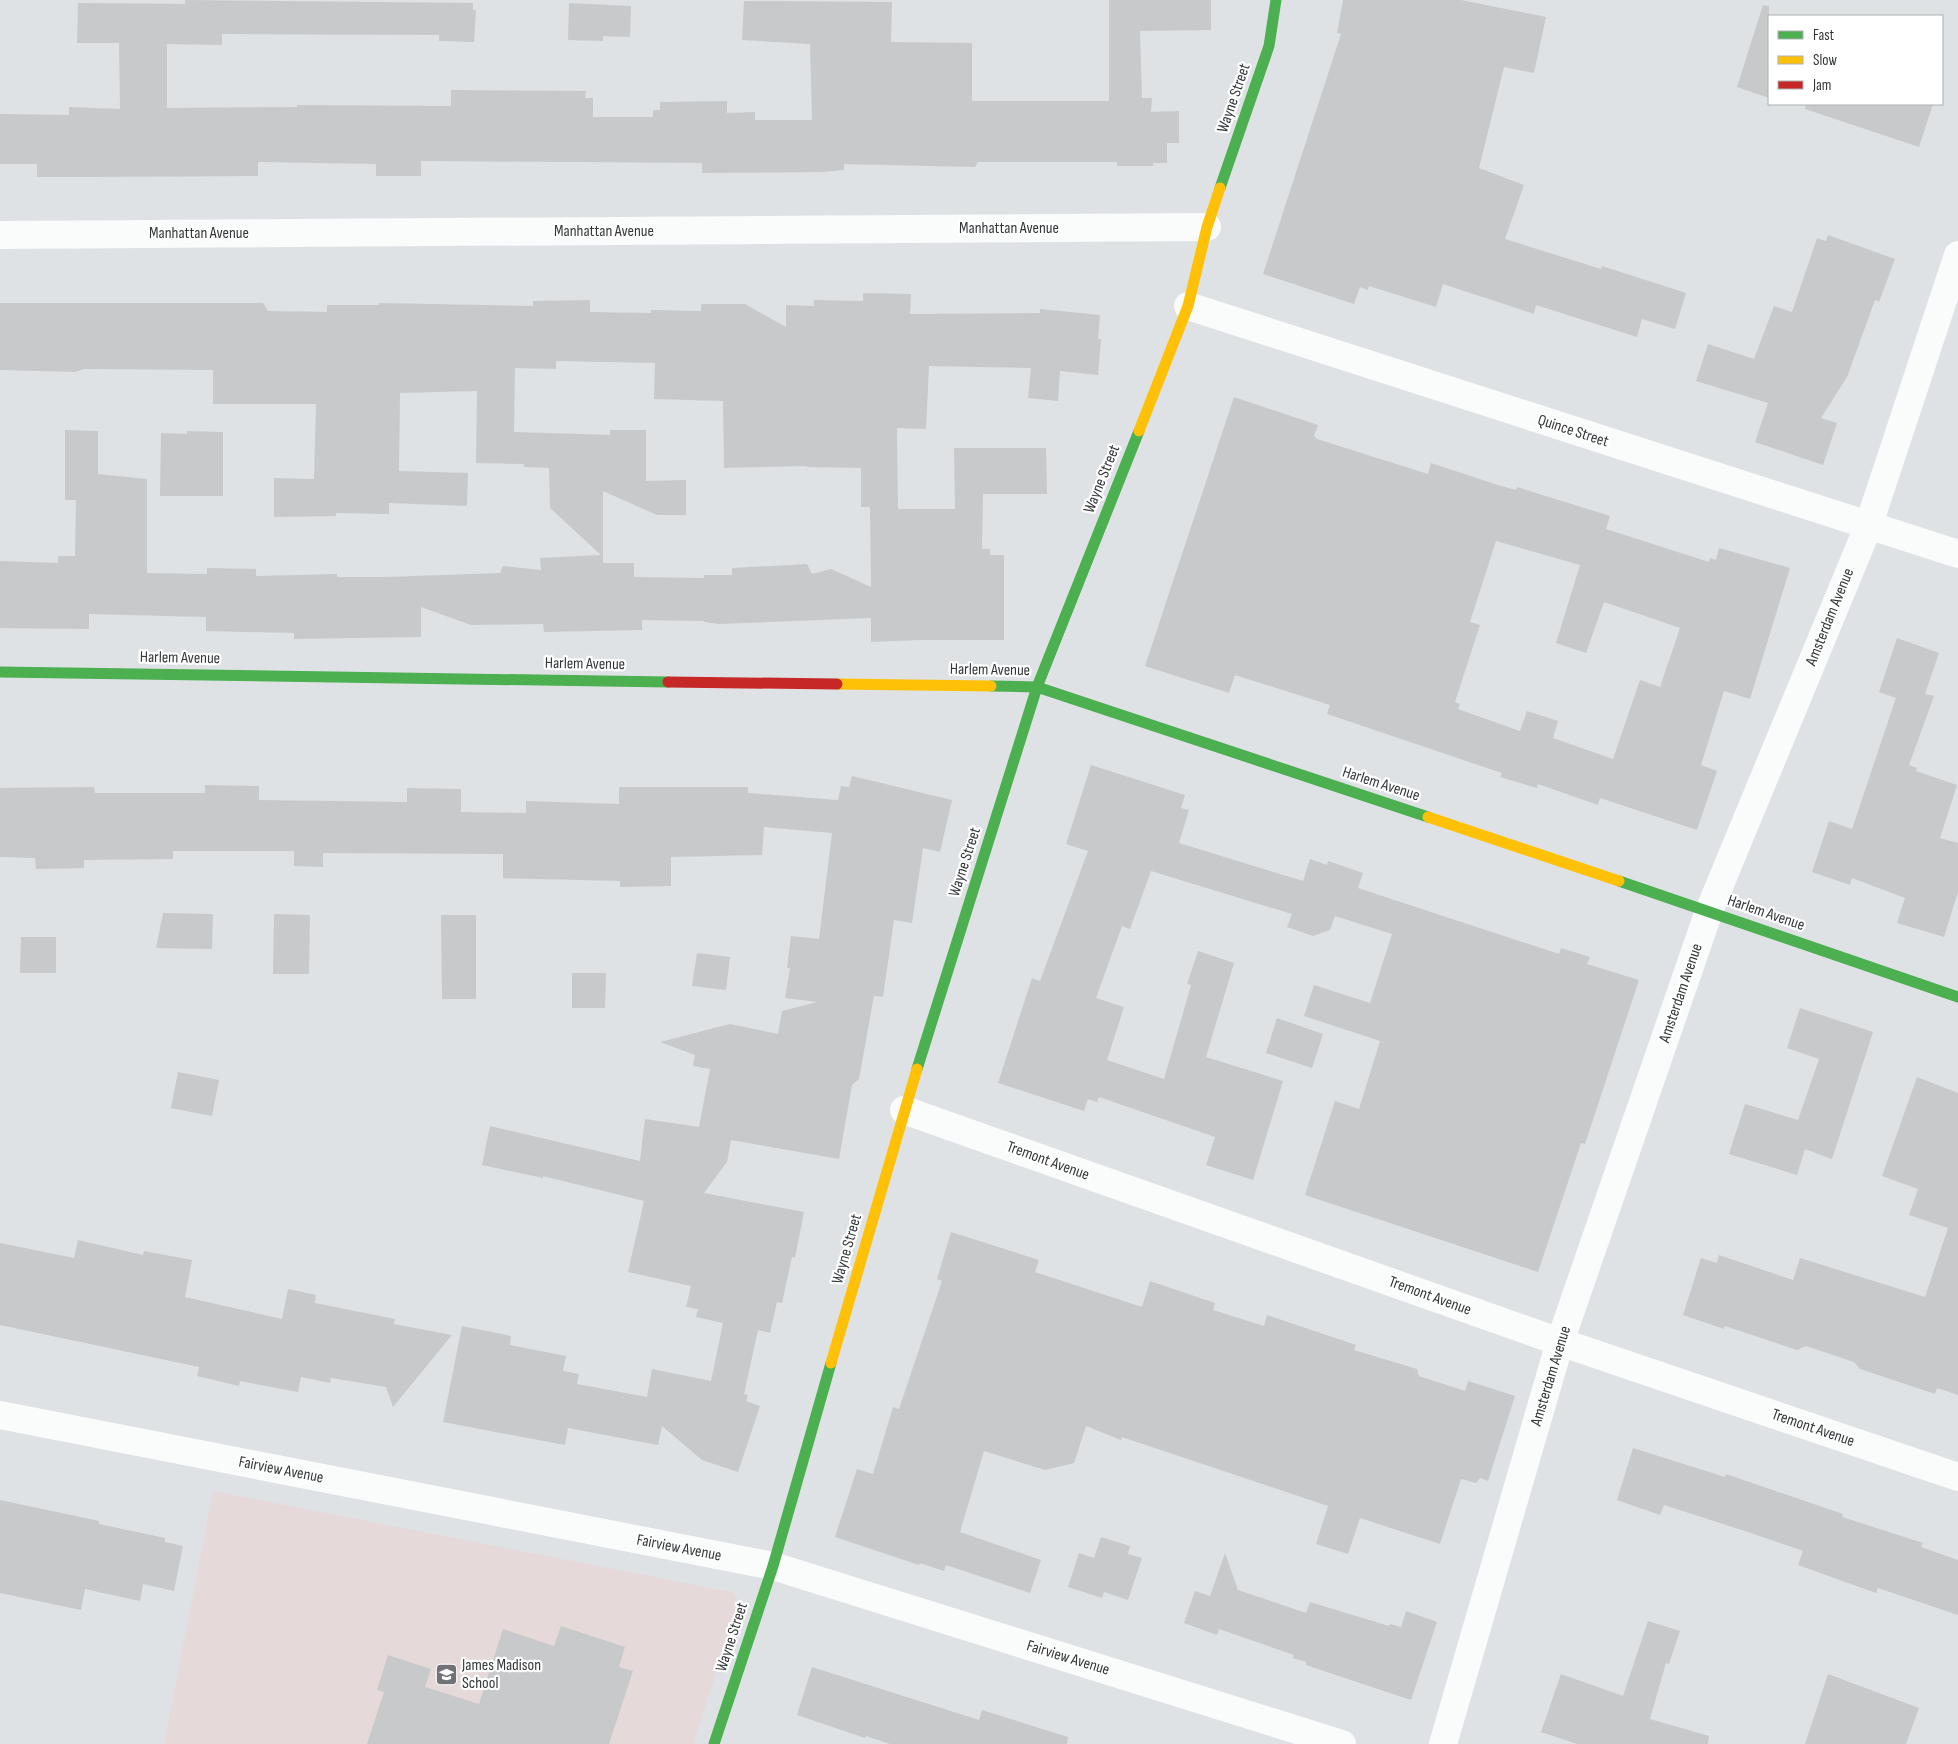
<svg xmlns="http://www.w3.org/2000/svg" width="1958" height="1744" font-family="'Sofia Sans Condensed',sans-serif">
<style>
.education{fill:#e6d9d9}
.building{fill:#c7c9cb;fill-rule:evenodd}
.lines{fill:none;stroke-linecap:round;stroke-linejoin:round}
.street{stroke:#fafbfb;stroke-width:28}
.fast{stroke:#4caf50;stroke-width:11}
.slow{stroke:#ffc107;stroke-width:11}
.jam{stroke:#c62828;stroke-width:11}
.labels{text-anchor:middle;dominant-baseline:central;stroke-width:4.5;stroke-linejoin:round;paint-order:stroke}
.street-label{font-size:16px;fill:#343739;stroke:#fff}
.poi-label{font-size:16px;fill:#343739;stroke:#fff;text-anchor:start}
</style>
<rect width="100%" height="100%" fill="#dfe2e5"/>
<path class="education" d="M 213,1491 L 732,1592 L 738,1599 L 738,1605 L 693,1744 L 164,1744 Z"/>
<g class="building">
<path d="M 185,0 L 473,3 L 473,10 L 476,10 L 474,42 L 439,41 L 439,35 L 222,34 L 222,45 L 167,44 L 167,108 L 297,107 L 297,105 L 451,106 L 451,90 L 586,91 L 585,98 L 593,98 L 593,117 L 653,117 L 653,110 L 660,110 L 660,102 L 727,101 L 727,113 L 755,112 L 755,120 L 812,120 L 810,44 L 742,40 L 744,1 L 892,2 L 891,42 L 972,43 L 972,101 L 1109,101 L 1109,0 L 1211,0 L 1211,30 L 1140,31 L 1142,98 L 1152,98 L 1151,112 L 1179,111 L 1179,143 L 1167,143 L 1167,163 L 1153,163 L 1153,166 L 1117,166 L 1117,162 L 978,162 L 975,167 L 844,164 L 844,170 L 824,172 L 702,173 L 702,163 L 421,161 L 421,176 L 376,176 L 376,164 L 258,162 L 258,176 L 92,177 L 37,177 L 37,164 L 0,164 L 0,114 L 69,115 L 69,107 L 120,109 L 119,43 L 77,43 L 78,3 L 185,4 Z"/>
<path d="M 1343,0 L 1461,0 L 1546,17 L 1534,73 L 1504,67 L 1479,168 L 1524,185 L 1505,239 L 1601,269 L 1602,266 L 1686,293 L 1675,329 L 1642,319 L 1637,337 L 1536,305 L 1534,314 L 1443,284 L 1436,307 L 1369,286 L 1368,290 L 1360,287 L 1354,304 L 1263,274 L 1341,34 L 1337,33 Z"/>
<path d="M 569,3 L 631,6 L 630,37 L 603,36 L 603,41 L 568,40 Z"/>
<path d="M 1763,5 L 1769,6 L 1769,98 L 1737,87 Z"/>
<path d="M 1806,104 L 1933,104 L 1919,147 L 1805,109 Z"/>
<path d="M 1828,235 L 1895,259 L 1879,302 L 1875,300 L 1847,377 L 1821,418 L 1837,423 L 1823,465 L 1755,442 L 1768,403 L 1696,381 L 1708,344 L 1754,359 L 1774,306 L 1792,312 L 1817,238 L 1826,241 Z"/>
<path d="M 863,293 L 911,294 L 910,314 L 1040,313 L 1040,309 L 1100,315 L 1098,339 L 1101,339 L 1098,375 L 1060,371 L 1058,401 L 1028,398 L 1031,368 L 929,366 L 926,429 L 897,428 L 898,509 L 955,509 L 954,448 L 1046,448 L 1047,494 L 983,494 L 982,549 L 990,549 L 990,555 L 1004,555 L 1004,640 L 920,640 L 871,642 L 871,618 L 719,624 L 704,622 L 704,621 L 642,620 L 642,630 L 544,632 L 543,624 L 471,625 L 421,607 L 421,637 L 294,639 L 294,633 L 206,631 L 206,617 L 89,614 L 89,629 L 0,628 L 0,561 L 58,563 L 58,556 L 75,556 L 76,500 L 65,500 L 65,430 L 98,431 L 98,474 L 147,479 L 147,573 L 207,574 L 207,568 L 256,569 L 256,576 L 337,574 L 337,577 L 385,577 L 500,573 L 503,566 L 541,570 L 540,558 L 601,555 L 550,508 L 549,468 L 524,467 L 524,464 L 476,463 L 477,391 L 400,393 L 399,471 L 468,473 L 467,506 L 389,503 L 389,514 L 336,513 L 336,516 L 274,517 L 274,478 L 314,479 L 316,404 L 213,404 L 213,370 L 84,369 L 75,372 L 0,370 L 0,303 L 263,303 L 268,311 L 327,312 L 327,305 L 379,305 L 379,303 L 533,306 L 533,301 L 590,300 L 590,312 L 651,313 L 651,310 L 701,311 L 701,304 L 745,304 L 786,327 L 786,305 L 814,306 L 814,300 L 863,301 ZM 556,361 L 655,363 L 654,399 L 723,401 L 724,468 L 807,466 L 807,467 L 861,468 L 861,507 L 870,507 L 871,587 L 831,569 L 812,574 L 807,564 L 732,568 L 732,575 L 704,575 L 704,578 L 634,577 L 634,563 L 603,563 L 603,491 L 657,515 L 686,515 L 686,480 L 646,481 L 646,430 L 610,430 L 610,435 L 514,432 L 515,368 L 556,369 Z"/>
<path d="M 1234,397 L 1318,425 L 1314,436 L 1317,439 L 1428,474 L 1431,463 L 1501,486 L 1516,490 L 1517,487 L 1610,516 L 1606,529 L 1709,562 L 1710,558 L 1716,560 L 1719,548 L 1790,568 L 1750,699 L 1724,691 L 1701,765 L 1717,771 L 1697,830 L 1600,798 L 1598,805 L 1538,784 L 1537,788 L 1500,777 L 1502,773 L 1327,714 L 1330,705 L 1235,675 L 1229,693 L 1145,666 ZM 1496,541 L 1580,565 L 1556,643 L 1586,653 L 1604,602 L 1680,628 L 1660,687 L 1640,680 L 1613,759 L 1553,738 L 1558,721 L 1527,711 L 1520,731 L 1458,709 L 1460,704 L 1455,702 L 1480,625 L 1470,622 Z"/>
<path d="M 187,431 L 223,432 L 223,496 L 160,496 L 161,433 L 187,434 Z"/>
<path d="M 1897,638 L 1939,653 L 1925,694 L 1934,696 L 1909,765 L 1917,768 L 1916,771 L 1957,785 L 1940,838 L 1958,843 L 1958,892 L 1944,937 L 1897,923 L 1905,898 L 1852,878 L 1850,885 L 1812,872 L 1829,821 L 1852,829 L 1896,698 L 1879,692 Z"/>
<path d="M 1091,765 L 1185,795 L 1181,808 L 1189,810 L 1179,843 L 1303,881 L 1310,859 L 1327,865 L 1328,861 L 1363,873 L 1358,888 L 1559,954 L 1561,948 L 1590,957 L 1587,964 L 1639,980 L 1585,1144 L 1581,1143 L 1538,1272 L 1305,1195 L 1335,1101 L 1359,1109 L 1380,1041 L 1304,1016 L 1314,985 L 1370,1003 L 1392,934 L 1335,916 L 1330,930 L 1313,936 L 1287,927 L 1292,914 L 1151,871 L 1130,929 L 1122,926 L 1096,998 L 1124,1007 L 1107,1060 L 1164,1079 L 1191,985 L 1187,984 L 1198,951 L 1234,963 L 1206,1057 L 1283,1081 L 1253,1180 L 1206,1165 L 1215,1137 L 1099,1097 L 1097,1102 L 1088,1099 L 1084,1111 L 998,1083 L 1032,978 L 1040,981 L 1088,851 L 1066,844 Z"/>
<path d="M 852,776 L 952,800 L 940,852 L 923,848 L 912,923 L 894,920 L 883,997 L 874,996 L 859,1079 L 852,1085 L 839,1159 L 731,1140 L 727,1162 L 704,1193 L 804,1212 L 795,1258 L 792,1257 L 782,1303 L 777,1302 L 770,1333 L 758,1330 L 744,1394 L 748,1395 L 746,1401 L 760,1406 L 738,1472 L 702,1460 L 662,1426 L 658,1445 L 568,1428 L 565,1445 L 443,1422 L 462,1326 L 511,1336 L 510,1345 L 566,1356 L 563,1371 L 579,1374 L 577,1384 L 647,1397 L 652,1369 L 711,1381 L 723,1323 L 696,1317 L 698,1309 L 686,1307 L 691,1286 L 628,1272 L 644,1201 L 543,1176 L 543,1178 L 482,1165 L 490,1126 L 640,1161 L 645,1119 L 699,1127 L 710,1069 L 693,1066 L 695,1055 L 660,1042 L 730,1024 L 778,1034 L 782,1011 L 817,1002 L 785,998 L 790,968 L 787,968 L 791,936 L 819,939 L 832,833 L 764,827 L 762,855 L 671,857 L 671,886 L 620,887 L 620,881 L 503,878 L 503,854 L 323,853 L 323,867 L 294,866 L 294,851 L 173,851 L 173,859 L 84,860 L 84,868 L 36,869 L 35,858 L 0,857 L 0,788 L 94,787 L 95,793 L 205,793 L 205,785 L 259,786 L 259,800 L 407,802 L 407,788 L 461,789 L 461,812 L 526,813 L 526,801 L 619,804 L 619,787 L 748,787 L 748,793 L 838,800 L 841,786 L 849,787 Z"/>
<path d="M 163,913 L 213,914 L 212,949 L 156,948 Z"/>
<path d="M 274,914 L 310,915 L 309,974 L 273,974 Z"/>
<path d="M 441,915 L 476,915 L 476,999 L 442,999 Z"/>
<path d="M 21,937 L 56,937 L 56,973 L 20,973 Z"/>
<path d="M 697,953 L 730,957 L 726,990 L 692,986 Z"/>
<path d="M 572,973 L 606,973 L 605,1008 L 572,1008 Z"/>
<path d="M 1800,1008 L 1873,1032 L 1832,1159 L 1805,1149 L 1797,1175 L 1729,1154 L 1745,1104 L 1798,1120 L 1819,1059 L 1787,1048 Z"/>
<path d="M 1277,1018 L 1323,1034 L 1312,1068 L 1266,1053 Z"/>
<path d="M 178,1072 L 219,1080 L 212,1116 L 171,1108 Z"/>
<path d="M 1917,1077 L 1958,1093 L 1958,1395 L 1937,1388 L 1935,1394 L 1860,1369 L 1854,1362 L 1806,1346 L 1797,1350 L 1725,1326 L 1724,1329 L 1683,1315 L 1701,1258 L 1717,1263 L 1719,1255 L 1793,1280 L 1800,1258 L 1925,1297 L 1948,1228 L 1909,1215 L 1918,1189 L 1882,1176 Z"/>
<path d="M 951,1232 L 1039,1260 L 1035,1272 L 1142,1307 L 1150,1281 L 1215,1303 L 1213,1310 L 1264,1326 L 1267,1315 L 1356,1345 L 1354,1350 L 1417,1369 L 1419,1376 L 1465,1391 L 1468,1381 L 1515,1396 L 1488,1481 L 1480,1478 L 1476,1483 L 1461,1479 L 1440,1544 L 1360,1518 L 1348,1554 L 1316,1544 L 1328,1506 L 1122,1437 L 1121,1440 L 1086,1426 L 1074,1463 L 1045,1470 L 984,1451 L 960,1532 L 1041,1560 L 1030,1593 L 946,1565 L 944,1571 L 920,1563 L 919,1565 L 835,1537 L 857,1469 L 873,1474 L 893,1407 L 899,1409 L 942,1281 L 937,1279 Z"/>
<path d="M 78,1240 L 143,1255 L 144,1251 L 192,1260 L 185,1297 L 282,1319 L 288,1289 L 316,1295 L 315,1303 L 395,1319 L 394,1324 L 452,1335 L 393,1407 L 386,1387 L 331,1378 L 330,1383 L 301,1377 L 298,1392 L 240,1381 L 239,1386 L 197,1376 L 199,1367 L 0,1325 L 0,1243 L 74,1258 Z"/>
<path d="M 1633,1448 L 1725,1477 L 1726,1474 L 1843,1514 L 1842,1517 L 1923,1543 L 1921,1547 L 1958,1560 L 1958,1615 L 1878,1588 L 1876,1593 L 1798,1565 L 1803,1551 L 1748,1532 L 1664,1505 L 1660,1515 L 1617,1500 Z"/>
<path d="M 0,1500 L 99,1521 L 99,1524 L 165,1538 L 165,1542 L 183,1546 L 174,1591 L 143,1584 L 140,1601 L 85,1589 L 81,1610 L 0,1593 Z"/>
<path d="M 1101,1537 L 1130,1546 L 1128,1554 L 1142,1558 L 1128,1600 L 1104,1592 L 1102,1598 L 1068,1587 L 1079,1553 L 1094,1558 Z"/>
<path d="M 1225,1553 L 1238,1590 L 1306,1613 L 1310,1602 L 1389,1626 L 1390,1624 L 1401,1627 L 1406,1611 L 1437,1622 L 1411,1700 L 1306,1665 L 1306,1662 L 1293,1658 L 1294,1655 L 1219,1629 L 1217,1635 L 1184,1623 L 1195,1591 L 1210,1596 Z"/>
<path d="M 1648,1621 L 1680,1631 L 1669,1664 L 1666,1663 L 1650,1719 L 1709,1736 L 1708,1744 L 1577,1744 L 1541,1732 L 1561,1674 L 1623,1696 Z"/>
<path d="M 561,1626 L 625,1647 L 619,1667 L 633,1671 L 609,1744 L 367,1744 L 384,1692 L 377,1690 L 388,1655 L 431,1669 L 425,1687 L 479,1704 L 503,1629 L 554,1646 Z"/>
<path d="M 812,1667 L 979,1720 L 982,1710 L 1068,1737 L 1067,1744 L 890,1744 L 866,1736 L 865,1738 L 797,1715 Z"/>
<path d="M 1828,1674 L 1919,1708 L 1906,1744 L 1805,1744 Z"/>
</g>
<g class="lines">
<g class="street">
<path d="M 0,235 L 1207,227"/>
<path d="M 1188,306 L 1958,554"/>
<path d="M 904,1110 L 1560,1342 L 1958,1477"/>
<path d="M 0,1415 L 773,1566 L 1342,1744"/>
<path d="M 1443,1744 L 1560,1342 L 1709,911 L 1868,527 L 1958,255"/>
</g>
<g class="fast">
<path d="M 1220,188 L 1269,46 L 1276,0"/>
<path d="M 0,672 L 668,682"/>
<path d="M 991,686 L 1037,687 L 1428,817"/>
<path d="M 1619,881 L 1958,997"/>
<path d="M 917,1069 L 1037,687 L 1139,431"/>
<path d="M 714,1744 L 773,1566 L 831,1363"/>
</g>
<g class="slow">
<path d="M 1139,431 L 1188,306 L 1207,227 L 1220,188"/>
<path d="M 837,684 L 991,686"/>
<path d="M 1428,817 L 1619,881"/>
<path d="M 831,1363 L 917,1069"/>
</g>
<path class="jam" d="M 668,682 L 837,684"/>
</g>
<defs>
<symbol id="school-square" viewBox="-11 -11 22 22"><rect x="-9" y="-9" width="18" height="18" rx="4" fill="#707375" stroke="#fff"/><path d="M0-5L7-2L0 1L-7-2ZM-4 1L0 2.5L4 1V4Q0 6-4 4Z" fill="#fff"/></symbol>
</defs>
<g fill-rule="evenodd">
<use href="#school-square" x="434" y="1662" width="25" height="25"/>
</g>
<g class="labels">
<g class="street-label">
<text transform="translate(1234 98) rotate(-71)">Wayne Street</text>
<text x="1009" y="228">Manhattan Avenue</text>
<text x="604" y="231">Manhattan Avenue</text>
<text x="199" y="233">Manhattan Avenue</text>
<text transform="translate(1573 431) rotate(18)">Quince Street</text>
<text transform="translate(1102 479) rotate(-68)">Wayne Street</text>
<text transform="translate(1830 617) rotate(-68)">Amsterdam Avenue</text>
<text transform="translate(180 658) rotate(1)">Harlem Avenue</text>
<text transform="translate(585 664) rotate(1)">Harlem Avenue</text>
<text transform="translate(990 670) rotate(1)">Harlem Avenue</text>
<text transform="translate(1381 784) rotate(18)">Harlem Avenue</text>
<text transform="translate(965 862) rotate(-72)">Wayne Street</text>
<text transform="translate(1766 913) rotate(19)">Harlem Avenue</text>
<text transform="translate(1681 993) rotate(-71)">Amsterdam Avenue</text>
<text transform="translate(1048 1161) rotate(20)">Tremont Avenue</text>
<text transform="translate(847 1249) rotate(-74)">Wayne Street</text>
<text transform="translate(1430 1296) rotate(20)">Tremont Avenue</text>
<text transform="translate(1551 1376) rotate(-73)">Amsterdam Avenue</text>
<text transform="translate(1813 1428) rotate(19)">Tremont Avenue</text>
<text transform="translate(281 1470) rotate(11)">Fairview Avenue</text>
<text transform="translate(679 1548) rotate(11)">Fairview Avenue</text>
<text transform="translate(732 1637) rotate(-72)">Wayne Street</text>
<text transform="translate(1068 1658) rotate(17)">Fairview Avenue</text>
</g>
<g class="poi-label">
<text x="462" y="1665">James Madison<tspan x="462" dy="18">School</tspan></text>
</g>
</g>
<rect x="1768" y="15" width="175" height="90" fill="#ffffff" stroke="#aeafb0"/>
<rect x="1778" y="31" width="25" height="8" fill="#4caf50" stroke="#aeafb0"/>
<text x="1813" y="40" font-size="15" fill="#343739">Fast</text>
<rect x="1778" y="56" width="25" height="8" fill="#ffc107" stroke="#aeafb0"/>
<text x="1813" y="65" font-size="15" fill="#343739">Slow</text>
<rect x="1778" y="81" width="25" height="8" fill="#c62828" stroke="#aeafb0"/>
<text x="1813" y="90" font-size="15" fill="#343739">Jam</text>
</svg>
